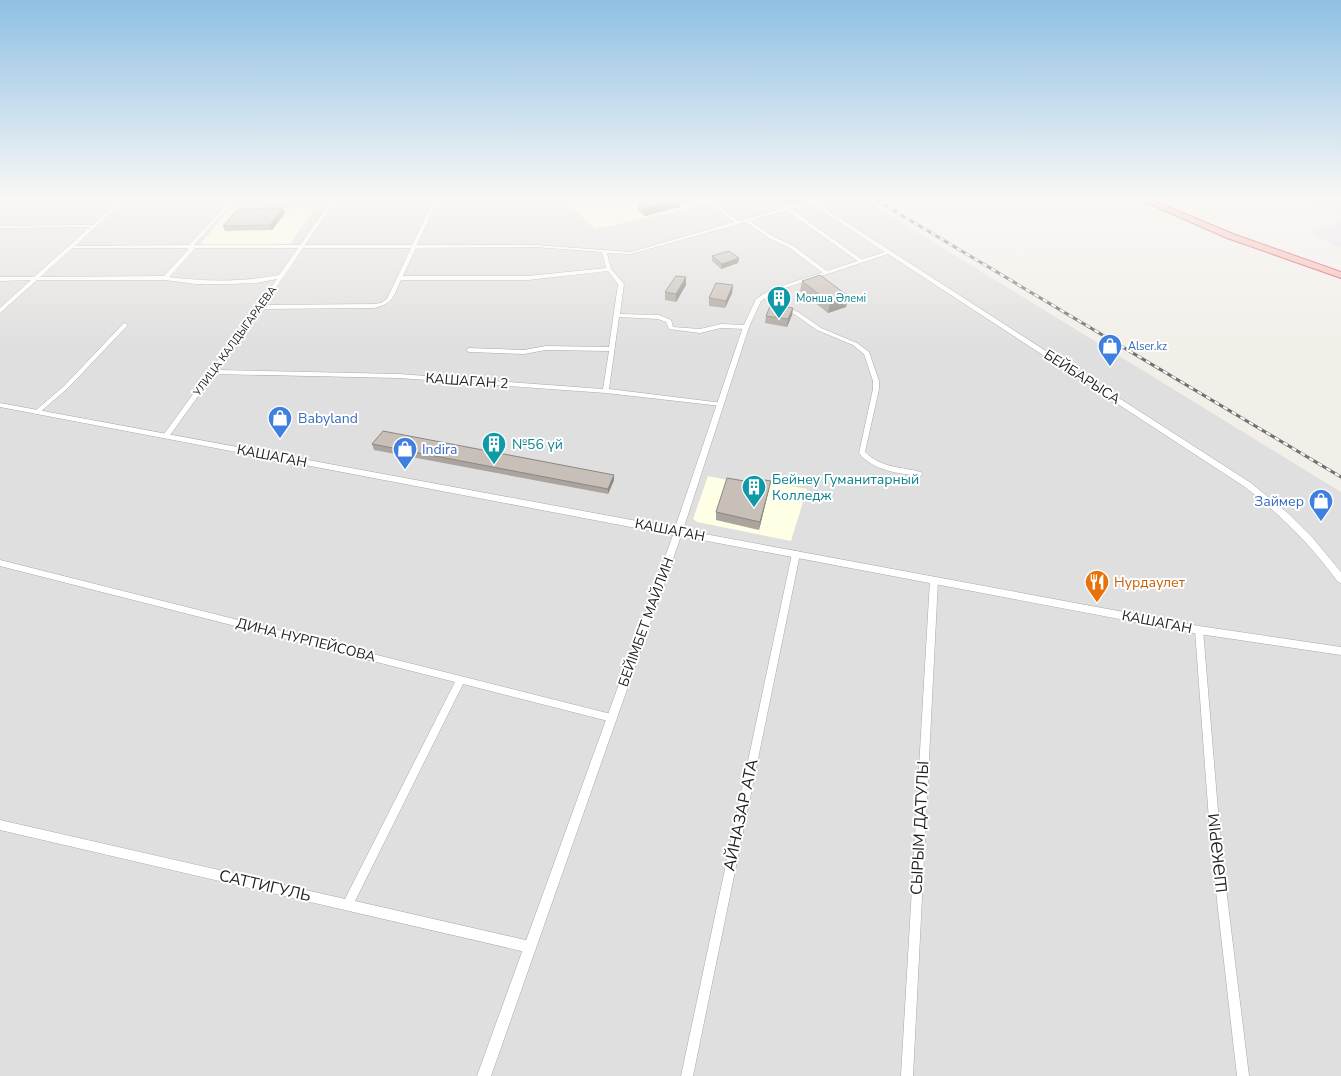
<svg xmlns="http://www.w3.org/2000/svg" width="1341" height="1076" font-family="'Nunito Sans',sans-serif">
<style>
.residential{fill:#e0dfdf}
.industrial{fill:#ebdbe8}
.education{fill:#ffffe5}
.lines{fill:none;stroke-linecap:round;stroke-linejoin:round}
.minor-casing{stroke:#a9a9a9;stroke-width:1}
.tertiary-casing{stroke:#a9a9a9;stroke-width:1}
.trunk-casing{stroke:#dc2a67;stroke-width:2}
.minor{fill:#fff;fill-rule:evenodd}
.tertiary{fill:#fff;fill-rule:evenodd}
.trunk{fill:#f2b4a3;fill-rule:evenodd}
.rail-casing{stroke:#707070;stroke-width:3}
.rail{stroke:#fff;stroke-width:2;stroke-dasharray:5;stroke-linecap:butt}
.wall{fill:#aba49e}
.shaded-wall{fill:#8b8681}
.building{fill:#c7bfb8;stroke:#8b8681}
.labels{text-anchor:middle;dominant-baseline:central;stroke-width:4;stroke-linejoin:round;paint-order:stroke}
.far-culture-label{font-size:11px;fill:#0d838f;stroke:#fff;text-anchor:start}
.far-street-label{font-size:11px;fill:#222;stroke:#fff}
.far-shop-label{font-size:11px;fill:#366cbe;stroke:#fff;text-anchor:start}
.street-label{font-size:14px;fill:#222;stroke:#fff}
.shop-label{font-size:14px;fill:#366cbe;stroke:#fff;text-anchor:start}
.culture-label{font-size:14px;fill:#0d838f;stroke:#fff;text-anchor:start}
.food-label{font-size:14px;fill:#c56008;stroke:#fff;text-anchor:start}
.near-street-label{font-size:16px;fill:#222;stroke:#fff}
</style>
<rect width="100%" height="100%" fill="#f2efe9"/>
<path class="residential" d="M 0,197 L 860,197 L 1341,492 L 1341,1076 L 0,1076 Z"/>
<g class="industrial">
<path d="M 1293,197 L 1341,197 L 1341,216 Z"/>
<path d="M 1341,221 L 1341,248 L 1309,234 Z"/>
</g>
<g class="education">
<path d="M 561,197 L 698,197 L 708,204 L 595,229 Z"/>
<path d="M 315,208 L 290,244 L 200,245 L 229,209 Z"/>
<path d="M 708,476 L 747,484 L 749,478 L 807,489 L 791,541 L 697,522 L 693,519 Z"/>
</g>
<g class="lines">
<defs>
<g id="minor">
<path d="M 123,197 L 128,197 L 75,246 L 189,245 L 234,197 L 238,197 L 194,245 L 300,245 L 334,197 L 338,197 L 305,245 L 412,245 L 435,197 L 439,197 L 417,245 L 535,245 L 631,252 L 734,222 L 700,197 L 705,197 L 739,221 L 784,208 L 784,207 L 813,201 L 813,203 L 791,209 L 864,261 L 859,262 L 786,210 L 750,221 L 774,237 L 792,245 L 827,271 L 827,273 L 823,273 L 788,247 L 770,239 L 746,222 L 631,254 L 607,253 L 611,269 L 624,284 L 620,314 L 659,315 L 671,320 L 673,327 L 700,329 L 721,324 L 746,325 L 749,327 L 746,329 L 721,328 L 700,333 L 669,329 L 666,322 L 658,319 L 619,317 L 609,389 L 723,403 L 723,405 L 721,406 L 606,393 L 399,378 L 214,374 L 168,438 L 164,438 L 163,436 L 164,434 L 277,279 L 256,283 L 230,284 L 196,284 L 165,280 L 37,280 L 0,313 L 0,308 L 31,280 L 0,281 L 0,277 L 34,277 L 90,227 L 0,228 L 0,226 L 93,225 ZM 535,247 L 602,252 L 606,268 L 528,276 L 403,276 L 416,248 ZM 72,248 L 187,248 L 189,249 L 164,276 L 40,277 ZM 195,248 L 298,248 L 279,275 C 242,282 207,282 169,277 ZM 303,248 L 411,248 L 387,299 L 381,303 L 374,304 L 264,305 ZM 608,271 L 618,284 L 609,347 L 546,346 L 524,350 L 469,348 L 466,350 L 469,352 L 524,354 L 546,350 L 609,351 L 603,389 L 399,374 L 217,370 L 261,309 L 374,308 C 394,303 393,297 401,280 L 528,280 Z"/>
<path d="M 762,294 L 766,294 L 777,303 L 798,312 L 821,328 L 857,343 L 869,352 L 879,381 L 879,389 L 865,452 C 881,468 902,467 921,472 L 922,474 L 921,476 L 919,476 C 898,473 873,471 859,453 L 873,389 L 873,381 L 864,354 L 853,345 L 817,330 L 794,314 L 773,305 L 762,296 Z"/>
<path d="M 125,323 L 128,325 L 127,326 L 68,388 L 39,413 L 35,413 L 35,411 L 64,386 L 123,324 Z"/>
<path d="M 796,551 L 799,552 L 800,554 L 693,1076 L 681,1076 L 792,554 L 793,552 Z"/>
<path d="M 0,560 L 615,715 L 617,718 L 615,721 L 612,722 L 463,684 L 355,901 L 530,941 L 534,943 L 536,947 L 534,951 L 530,953 L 0,830 L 0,820 L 345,899 L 455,682 L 0,566 Z"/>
<path d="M 934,577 L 937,578 L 938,580 L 913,1076 L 901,1076 L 930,580 L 931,578 Z"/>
<path d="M 1199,627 L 1202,628 L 1203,630 L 1221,847 L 1249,1076 L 1237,1076 L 1211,847 L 1195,630 L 1196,628 Z"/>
</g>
<path id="tertiary" d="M 801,197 L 807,197 L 1251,483 L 1290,515 L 1312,537 L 1341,572 L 1341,583 L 1338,582 C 1311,545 1281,515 1245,487 L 888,254 L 776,291 L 761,301 L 749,327 L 683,530 L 1199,626 L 1341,647 L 1341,655 L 1199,634 L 681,536 L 491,1076 L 477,1076 L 673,535 L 0,407 L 0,403 L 675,528 L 743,327 L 756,299 L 772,289 L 885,252 Z"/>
<path id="trunk" d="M 1134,197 L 1144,197 L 1233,234 L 1341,272 L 1341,278 L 1227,238 Z"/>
</defs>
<use href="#minor" class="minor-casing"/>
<use href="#tertiary" class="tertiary-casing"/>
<use href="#trunk" class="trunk-casing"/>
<use href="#minor" class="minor"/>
<use href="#tertiary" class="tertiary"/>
<use href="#trunk" class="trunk"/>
<defs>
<path id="rail" d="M 871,197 L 1341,477"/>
</defs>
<use href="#rail" class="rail-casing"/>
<use href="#rail" class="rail"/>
</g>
<g class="wall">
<path d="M 664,197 L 689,197 L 689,201 L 680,204 L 680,207 L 645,216 L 638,211 L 638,203 Z"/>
<path d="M 777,197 L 804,197 L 804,201 L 788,204 Z"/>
<path d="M 285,213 L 272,230 L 225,231 L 223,226 Z"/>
<path d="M 712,256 L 739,258 L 738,263 L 721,269 L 712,261 Z"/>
<path d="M 802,281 L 848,296 L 846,307 L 828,313 L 800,291 Z"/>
<path d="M 686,285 L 676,302 L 665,300 L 665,292 Z"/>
<path d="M 733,285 L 732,293 L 725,308 L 709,306 L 709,298 Z"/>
<path d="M 793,308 L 792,315 L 787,327 L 765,323 L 766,316 Z"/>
<path d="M 372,444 L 614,480 L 608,494 L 374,450 Z"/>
<path d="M 769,489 L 759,530 L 716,520 L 716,512 Z"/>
</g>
<g class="shaded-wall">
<path d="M 679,197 L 689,197 L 689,201 L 680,204 L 680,207 L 645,216 L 644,209 Z"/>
<path d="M 788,197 L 804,197 L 804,201 L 788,204 Z"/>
<path d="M 283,208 L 285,213 L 272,230 L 270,225 Z"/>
<path d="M 739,258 L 738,263 L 721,269 L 722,264 Z"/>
<path d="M 686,277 L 686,285 L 676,302 L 676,294 Z"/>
<path d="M 733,285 L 732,293 L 725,308 L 726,301 Z"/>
<path d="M 848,296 L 846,307 L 828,313 L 830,303 Z"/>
<path d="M 793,308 L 792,315 L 787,327 L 788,319 Z"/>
<path d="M 614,475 L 614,480 L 608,494 L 608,489 Z"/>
<path d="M 771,481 L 769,489 L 759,530 L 760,522 Z"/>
</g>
<g class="building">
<path d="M 664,197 L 680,197 L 680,200 L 644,209 L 638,203 Z"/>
<path d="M 283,208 L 270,225 L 223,226 L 238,209 Z"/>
<path d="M 729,251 L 739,258 L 722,264 L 712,256 Z"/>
<path d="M 820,275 L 848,296 L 830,303 L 802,281 Z"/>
<path d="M 676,276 L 686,277 L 676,294 L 665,292 Z"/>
<path d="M 716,283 L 733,285 L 726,301 L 709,298 Z"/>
<path d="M 771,304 L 793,308 L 788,319 L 766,316 Z"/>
<path d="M 383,431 L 614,475 L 608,489 L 372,444 Z"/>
<path d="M 727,478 L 750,482 L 751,478 L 771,481 L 760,522 L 716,512 Z"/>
</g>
<linearGradient id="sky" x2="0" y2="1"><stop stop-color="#8fc0e4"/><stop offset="0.57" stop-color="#f9f8f5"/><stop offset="1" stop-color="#f9f8f5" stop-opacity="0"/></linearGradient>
<rect width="1341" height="348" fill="url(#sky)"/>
<defs>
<symbol id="building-pin" viewBox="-11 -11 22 30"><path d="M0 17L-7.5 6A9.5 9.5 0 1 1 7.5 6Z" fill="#0f9aa8" stroke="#fff"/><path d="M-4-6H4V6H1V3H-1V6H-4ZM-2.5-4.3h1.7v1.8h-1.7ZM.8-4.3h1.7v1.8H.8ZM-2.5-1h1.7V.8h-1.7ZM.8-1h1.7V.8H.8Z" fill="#fff"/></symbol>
<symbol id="shop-pin" viewBox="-11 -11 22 30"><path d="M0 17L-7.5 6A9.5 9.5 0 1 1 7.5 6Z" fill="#3f7fe0" stroke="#fff"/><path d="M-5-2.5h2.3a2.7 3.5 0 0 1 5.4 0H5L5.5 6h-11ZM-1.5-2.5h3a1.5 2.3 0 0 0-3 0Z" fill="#fff"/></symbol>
<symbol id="restaurant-pin" viewBox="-11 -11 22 30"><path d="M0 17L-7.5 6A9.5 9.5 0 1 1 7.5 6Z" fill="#e8710a" stroke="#fff"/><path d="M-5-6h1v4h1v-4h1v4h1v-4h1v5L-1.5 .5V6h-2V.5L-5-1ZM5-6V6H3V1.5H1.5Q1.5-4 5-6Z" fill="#fff"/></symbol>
</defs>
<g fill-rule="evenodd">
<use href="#building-pin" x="765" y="284" width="28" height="38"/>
<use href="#shop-pin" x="1096" y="332" width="28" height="38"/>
<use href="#shop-pin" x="266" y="404" width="28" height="38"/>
<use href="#building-pin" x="480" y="430" width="28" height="38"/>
<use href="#shop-pin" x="391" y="435" width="28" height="38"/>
<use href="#building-pin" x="740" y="473" width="28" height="38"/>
<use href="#shop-pin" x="1307" y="487" width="28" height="38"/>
<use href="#restaurant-pin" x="1083" y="568" width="28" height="38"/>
</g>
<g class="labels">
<g class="far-culture-label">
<text x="796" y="298">Монша Әлемі</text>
</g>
<g class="far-street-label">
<text transform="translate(235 341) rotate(-54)">УЛИЦА КАЛДЫГАРАЕВА</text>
</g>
<g class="far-shop-label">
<text x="1128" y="346">Alser.kz</text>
</g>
<g class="street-label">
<text transform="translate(1082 377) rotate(33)">БЕЙБАРЫСА</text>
<text transform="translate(467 381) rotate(4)">КАШАГАН 2</text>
<text transform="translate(272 456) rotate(11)">КАШАГАН</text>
<text transform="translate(670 530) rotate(11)">КАШАГАН</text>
<text transform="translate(646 622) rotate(-70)">БЕЙІМБЕТ МАЙЛИН</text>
<text transform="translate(1157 622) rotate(11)">КАШАГАН</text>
<text transform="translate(306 640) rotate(14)">ДИНА НУРПЕЙСОВА</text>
</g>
<g class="shop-label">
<text x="298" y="418">Babyland</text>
<text x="422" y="449">Indira</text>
<text x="1304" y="501" text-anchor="end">Займер</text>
</g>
<g class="culture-label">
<text x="512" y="444">№56 үй</text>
<text x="772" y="479">Бейнеу Гуманитарный<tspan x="772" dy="16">Колледж</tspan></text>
</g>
<g class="food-label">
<text x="1114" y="582">Нурдаулет</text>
</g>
<g class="near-street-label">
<text transform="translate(741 815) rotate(-78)">АЙНАЗАР АТА</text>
<text transform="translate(920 828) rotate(-87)">СЫРЫМ ДАТУЛЫ</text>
<text transform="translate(1218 853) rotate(-96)">ШӘКӘРІМ</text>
<text transform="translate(265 886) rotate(13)">САТТИГУЛЬ</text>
</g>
</g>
</svg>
